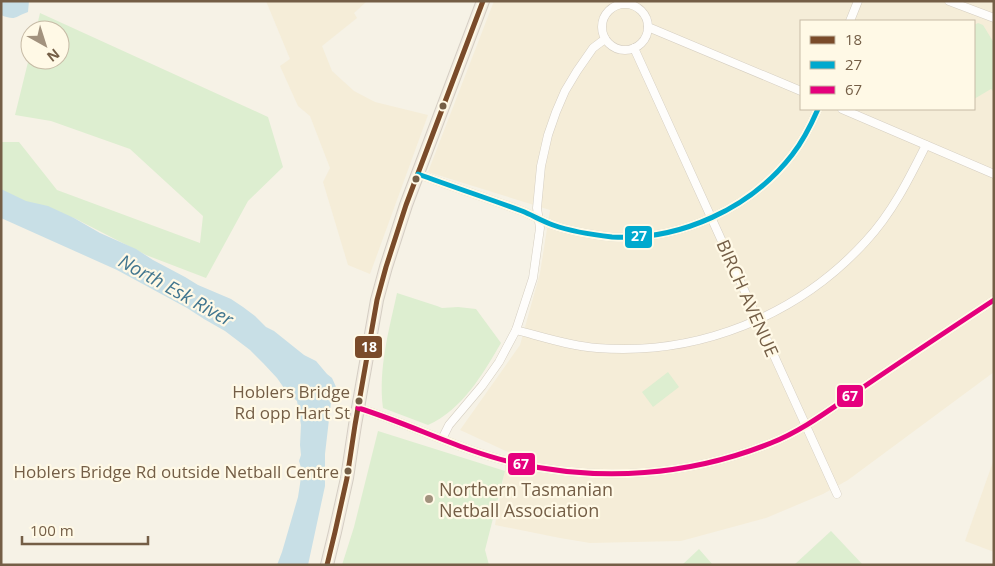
<svg xmlns="http://www.w3.org/2000/svg" width="995" height="566" font-family="'Open Sans',sans-serif">
<style>
.residential{fill:#f5edd8;fill-rule:evenodd}
.green{fill:#ddeed0}
.water{fill:#c8dfe6}
.lines{fill:none;stroke-linecap:round;stroke-linejoin:round}
.minor-casing{stroke:#d5cec1;stroke-width:9}
.trunk-casing{stroke:#d5cec3;stroke-width:14}
.minor{stroke:#fefdfb;stroke-width:8}
.trunk{stroke:#f2ece2;stroke-width:12}
.bus-1-casing{stroke:#fff9e6;stroke-width:9}
.bus-2-casing{stroke:#fff9e6;stroke-width:9}
.bus-3-casing{stroke:#fff9e6;stroke-width:9}
.bus-1{stroke:#7a4b2a;stroke-width:5}
.bus-2{stroke:#00a9ce;stroke-width:5}
.bus-3{stroke:#e5007d;stroke-width:5}
.bus-dot{fill:#745e46;stroke:#fff9e6;stroke-width:2}
.poi-dot{fill:#a2927e;stroke:#fff9e6;stroke-width:2}
.labels{text-anchor:middle;dominant-baseline:central;stroke-width:4.5;stroke-linejoin:round;paint-order:stroke}
.bus-label{font-size:17px;fill:#745e46;stroke:#fff9e6;text-anchor:end}
.street-label{font-size:18px;fill:#745e46;stroke:#fff9e6}
.poi-label{font-size:18px;fill:#745e46;stroke:#fff9e6;text-anchor:start}
.water-label{font-size:19px;font-style:italic;fill:#42768f;stroke:#fff9e6}
.line-badge{stroke:#fff9e6;stroke-width:2}
.badge-label{font-size:14px;text-anchor:middle;font-weight:bold;fill:#fff}
</style>
<rect width="100%" height="100%" fill="#f6f2e6"/>
<g class="residential">
<path d="M 266,1 L 367,1 L 354,13 L 357,18 L 322,46 L 332,71 L 354,91 L 375,102 L 428,115 L 370,274 L 348,265 L 323,182 L 330,168 L 310,116 L 298,106 L 280,66 L 290,59 Z"/>
<path d="M 494,1 L 994,1 L 994,372 L 848,480 L 823,494 L 766,518 L 681,541 L 634,542 L 590,543 L 560,538 L 495,525 L 508,452 L 460,430 L 520,345 L 540,273 L 550,210 L 428,172 ZM 801,21 L 974,21 L 974,109 L 801,109 Z"/>
<path d="M 994,459 L 994,552 L 965,541 Z"/>
</g>
<g class="green">
<path d="M 40,13 L 268,117 L 283,167 L 248,201 L 206,278 L 146,255 L 74,218 L 1,197 L 1,142 L 19,142 L 57,190 L 200,243 L 203,216 L 130,149 L 51,121 L 15,115 L 30,54 L 30,60 L 60,60 L 60,30 L 36,30 Z"/>
<path d="M 978,23 L 983,25 L 994,43 L 994,92 L 991,89 L 974,99 L 974,25 Z"/>
<path d="M 397,293 L 437,306 L 442,308 L 458,307 L 476,309 L 501,343 C 483,374 462,410 428,425 L 383,408 C 378,369 389,330 397,293 Z"/>
<path d="M 668,372 L 679,387 L 653,407 L 642,392 Z"/>
<path d="M 378,431 L 505,471 L 485,550 L 489,565 L 342,565 L 354,527 Z"/>
<path d="M 831,531 L 863,565 L 794,565 Z"/>
<path d="M 699,549 L 713,565 L 682,565 Z"/>
</g>
<g class="water">
<path d="M 1,1 L 29,1 L 28,12 C 14,17 16,21 1,15 Z"/>
<path d="M 1,189 L 26,201 L 48,206 L 74,218 L 100,233 L 136,249 L 153,260 L 185,277 L 198,285 L 231,299 L 243,307 L 255,316 L 266,327 L 274,331 L 304,355 L 316,361 L 327,374 L 332,378 L 337,389 L 331,402 L 325,454 L 325,486 L 308,565 L 277,565 L 282,552 L 298,497 L 302,471 L 299,461 L 301,455 L 300,445 L 301,425 L 297,401 L 284,388 L 277,378 L 263,363 L 250,350 L 225,331 L 204,319 L 187,308 L 117,270 L 1,218 Z"/>
</g>
<g class="lines">
<defs>
<g id="minor">
<path d="M 949,1 L 994,18"/>
<circle cx="625" cy="27" r="23"/>
<path d="M 850,21 L 858,1"/>
<path d="M 648,27 L 801,91"/>
<path d="M 634,48 L 837,494"/>
<path d="M 842,109 L 994,174"/>
<path d="M 418,174 C 453,187 487,198 522,211 C 532,215 542,221 553,225 C 570,231 594,235 612,237 C 680,241 751,208 792,155 C 803,141 811,125 818,109"/>
<path d="M 516,330 C 543,337 570,346 597,348 C 698,356 798,316 866,241 C 892,213 909,179 926,145"/>
<path d="M 358,408 C 411,424 461,451 515,463 C 601,482 689,476 771,443 C 804,430 833,407 862,388 C 906,358 950,329 994,300"/>
<path d="M 442,439 L 449,425 L 482,386 L 499,362 L 516,330 L 533,278 L 540,228 L 537,208 L 541,166 L 548,135 L 556,112 L 565,91 L 577,71 L 593,48 L 605,39"/>
</g>
<path id="trunk" d="M 327,565 L 335,532 L 347,478 L 355,425 L 377,300 L 386,267 L 406,205 L 483,1"/>
</defs>
<use href="#minor" class="minor-casing"/>
<use href="#trunk" class="trunk-casing"/>
<use href="#minor" class="minor"/>
<use href="#trunk" class="trunk"/>
<defs>
<path id="bus-1" d="M 327,565 L 335,532 L 347,478 L 355,425 L 377,300 L 386,267 L 406,205 L 483,1"/>
<path id="bus-2" d="M 418,174 C 453,187 487,198 522,211 C 532,215 542,221 553,225 C 570,231 594,235 612,237 C 680,241 751,208 792,155 C 803,141 811,125 818,109"/>
<path id="bus-3" d="M 358,408 C 411,424 461,451 515,463 C 601,482 689,476 771,443 C 804,430 833,407 862,388 C 906,358 950,329 994,300"/>
</defs>
<use href="#bus-1" class="bus-1-casing"/>
<use href="#bus-2" class="bus-2-casing"/>
<use href="#bus-3" class="bus-3-casing"/>
<use href="#bus-1" class="bus-1"/>
<use href="#bus-2" class="bus-2"/>
<use href="#bus-3" class="bus-3"/>
</g>
<g class="bus-dot">
<circle cx="443" cy="106" r="4.5"/>
<circle cx="416" cy="179" r="4.5"/>
<circle cx="359" cy="401" r="4.5"/>
<circle cx="348" cy="471" r="4.5"/>
</g>
<circle class="poi-dot" cx="429" cy="499" r="5"/>
<g class="labels">
<g class="bus-label">
<text x="350" y="391">Hoblers Bridge<tspan x="350" dy="21">Rd opp Hart St</tspan></text>
<text x="339" y="471">Hoblers Bridge Rd outside Netball Centre</text>
</g>
<g class="street-label">
<text transform="translate(748 298) rotate(66)">BIRCH AVENUE</text>
</g>
<g class="poi-label">
<text x="439" y="489">Northern Tasmanian<tspan x="439" dy="21">Netball Association</tspan></text>
</g>
<g class="water-label">
<text transform="translate(176 290) rotate(29)">North Esk River</text>
</g>
</g>
<g class="line-badge">
<rect x="624" y="225" width="29" height="24" rx="5" fill="#00a9ce"/>
<rect x="354" y="335" width="29" height="24" rx="5" fill="#7a4b2a"/>
<rect x="836" y="384" width="28" height="24" rx="5" fill="#e5007d"/>
<rect x="507" y="452" width="29" height="24" rx="5" fill="#e5007d"/>
</g>
<g class="badge-label">
<text x="639" y="241">27</text>
<text x="369" y="352">18</text>
<text x="850" y="401">67</text>
<text x="521" y="469">67</text>
</g>
<rect width="995" height="566" fill="none" stroke="#745e46" stroke-width="5"/>
<rect x="800" y="20" width="175" height="90" fill="#fff9e6" stroke="#c7bba6"/>
<rect x="810" y="36" width="25" height="8" fill="#7a4b2a" stroke="#c7bba6"/>
<text x="845" y="45" font-size="15" fill="#745e46">18</text>
<rect x="810" y="61" width="25" height="8" fill="#00a9ce" stroke="#c7bba6"/>
<text x="845" y="70" font-size="15" fill="#745e46">27</text>
<rect x="810" y="86" width="25" height="8" fill="#e5007d" stroke="#c7bba6"/>
<text x="845" y="95" font-size="15" fill="#745e46">67</text>
<g transform="translate(45 45) rotate(141)"><circle r="24" fill="#fff9e6" stroke="#c7bba6"/>
<path d="M0-4L9 19L0 12L-9 19Z" fill="#a2927e"/>
<text y="-8" font-size="14" font-weight="bold" text-anchor="middle" fill="#745e46">N</text>
</g>
<path d="M22 536v8h126v-8" fill="none" stroke="#745e46" stroke-width="2.5"/>
<text x="30" y="536" font-size="15" fill="#745e46" stroke="#fff9e6" stroke-width="4" paint-order="stroke">100 m</text>
</svg>
